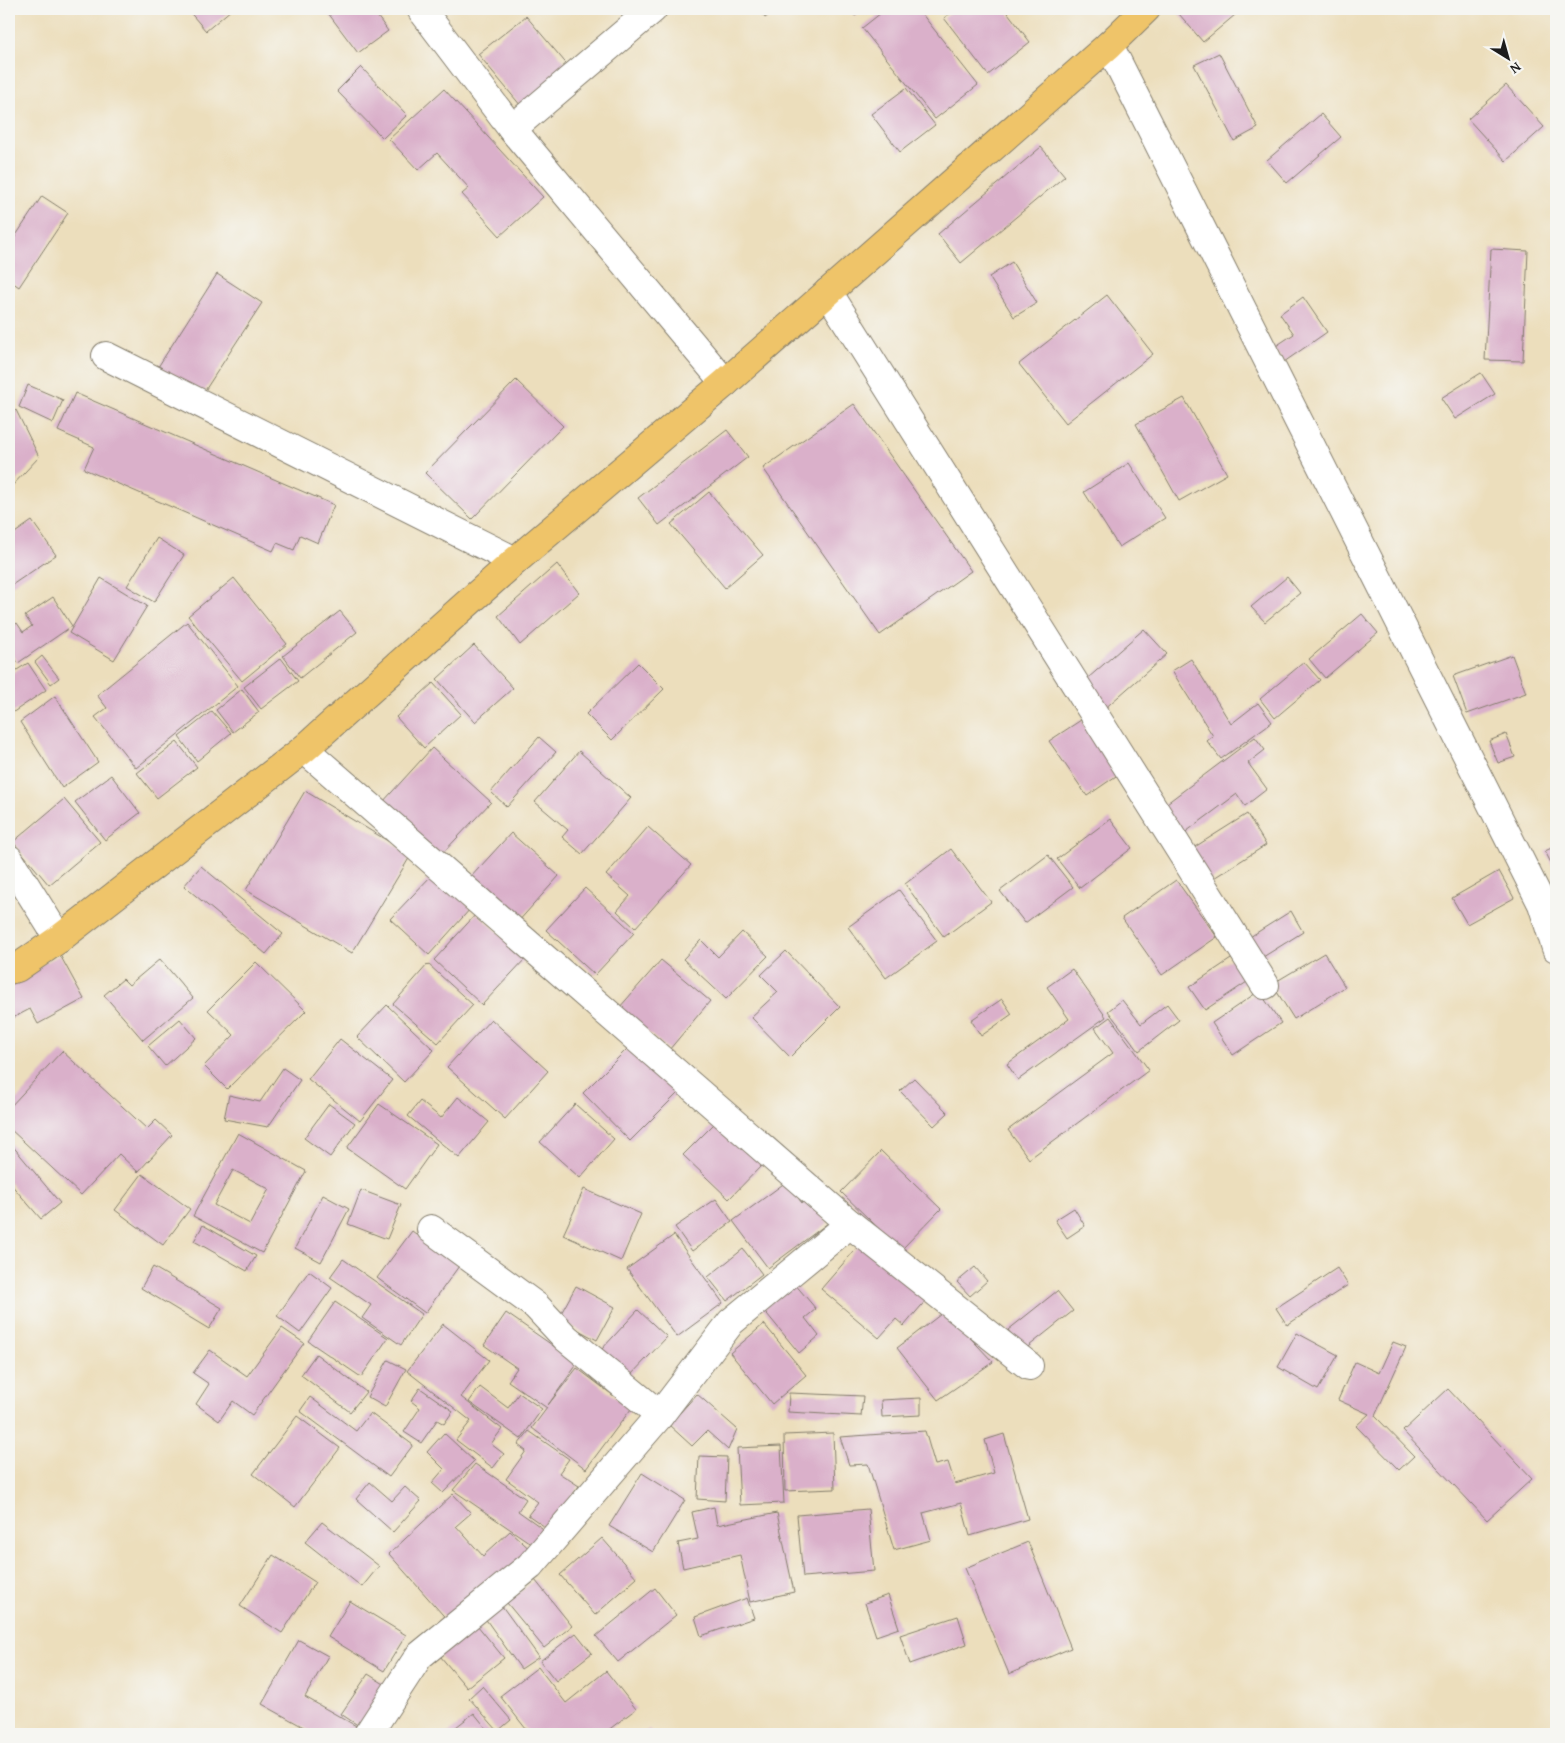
<svg xmlns="http://www.w3.org/2000/svg" width="1565" height="1743" font-family="'Gentium Book Plus',serif">
<style>
.building{fill:#dab0ca;fill-rule:evenodd}
.lines{fill:none;stroke-linecap:round;stroke-linejoin:round}
.minor-casing{stroke:#847d6c;stroke-width:30}
.major-casing{stroke:#847d6c;stroke-width:30}
.minor{stroke:#fff;stroke-width:28}
.major{stroke:#efc469;stroke-width:28}
</style>
<rect width="100%" height="100%" fill="#f6f6f2"/>
<filter id="ink" filterUnits="userSpaceOnUse"><feTurbulence type="fractalNoise" baseFrequency=".02" numOctaves="2"/><feDisplacementMap in="SourceGraphic" scale="10" xChannelSelector="R" yChannelSelector="G"/><feConvolveMatrix kernelMatrix="1 2 1 2 8 2 1 2 1" color-interpolation-filters="sRGB"/></filter>
<filter id="wash" filterUnits="userSpaceOnUse"><feTurbulence type="fractalNoise" baseFrequency=".0096" numOctaves="4" result="noise"/><feDisplacementMap in="SourceGraphic" scale="20" xChannelSelector="R" yChannelSelector="G"/><feGaussianBlur stdDeviation="1.12" result="paint"/><feColorMatrix in="noise" values="0 0 0 0 0 0 0 0 0 0 0 0 0 0 0 0 0 1.4 0 .05"/><feComposite in="paint" operator="in"/></filter>
<g filter="url(#wash)">
<rect width="100%" height="100%" fill="#ecdebc"/>
<g id="blocks">
<g class="building">
<path d="M 187,9 L 232,9 L 206,31 Z"/>
<path d="M 325,9 L 372,9 L 388,31 L 358,53 Z"/>
<path d="M 758,9 L 777,9 L 765,18 Z"/>
<path d="M 850,9 L 864,9 L 855,16 Z"/>
<path d="M 886,9 L 918,9 L 978,85 L 935,119 L 862,28 Z"/>
<path d="M 956,9 L 1005,9 L 1030,42 L 988,75 L 944,18 Z"/>
<path d="M 1185,9 L 1242,9 L 1203,42 L 1179,14 Z"/>
<path d="M 526,16 L 570,68 L 521,106 L 478,54 Z"/>
<path d="M 1219,53 L 1258,128 L 1234,141 L 1194,65 Z"/>
<path d="M 361,67 L 407,115 L 383,138 L 337,91 Z"/>
<path d="M 1506,85 L 1544,127 L 1506,161 L 1468,119 Z"/>
<path d="M 906,88 L 935,125 L 900,152 L 871,114 Z"/>
<path d="M 444,89 L 543,197 L 500,236 L 462,194 L 469,188 L 437,153 L 418,170 L 389,139 Z"/>
<path d="M 1321,114 L 1341,137 L 1287,183 L 1267,160 Z"/>
<path d="M 1041,147 L 1065,176 L 961,263 L 938,234 Z"/>
<path d="M 42,196 L 68,213 L 19,287 L 9,280 L 9,246 Z"/>
<path d="M 1491,249 L 1528,251 L 1523,361 L 1485,360 Z"/>
<path d="M 1012,262 L 1037,303 L 1014,317 L 989,277 Z"/>
<path d="M 217,274 L 262,303 L 202,395 L 158,367 Z"/>
<path d="M 1107,295 L 1153,354 L 1066,423 L 1019,364 Z"/>
<path d="M 1303,297 L 1327,332 L 1284,362 L 1273,348 L 1294,334 L 1280,314 Z"/>
<path d="M 1481,373 L 1495,394 L 1455,419 L 1441,398 Z"/>
<path d="M 516,380 L 563,426 L 472,519 L 425,473 Z"/>
<path d="M 28,385 L 63,400 L 53,423 L 19,407 Z"/>
<path d="M 75,393 L 334,505 L 318,543 L 300,535 L 294,550 L 277,543 L 273,551 L 84,469 L 94,447 L 58,431 Z"/>
<path d="M 1184,398 L 1227,474 L 1179,501 L 1136,424 Z"/>
<path d="M 854,404 L 971,571 L 880,635 L 763,468 Z"/>
<path d="M 16,410 L 39,457 L 11,487 L 9,484 L 9,416 Z"/>
<path d="M 727,430 L 748,457 L 659,525 L 638,498 Z"/>
<path d="M 1129,463 L 1165,518 L 1119,547 L 1084,492 Z"/>
<path d="M 709,492 L 763,555 L 725,588 L 671,524 Z"/>
<path d="M 32,521 L 56,555 L 9,587 L 9,537 Z"/>
<path d="M 157,538 L 184,555 L 154,602 L 127,586 Z"/>
<path d="M 557,564 L 579,593 L 520,645 L 498,616 Z"/>
<path d="M 1287,577 L 1300,593 L 1265,622 L 1251,607 Z"/>
<path d="M 101,578 L 147,606 L 114,660 L 69,633 Z"/>
<path d="M 234,578 L 287,644 L 242,681 L 188,616 Z"/>
<path d="M 53,597 L 72,626 L 18,663 L 9,650 L 9,629 L 17,623 L 23,632 L 32,626 L 25,616 Z"/>
<path d="M 340,611 L 357,632 L 300,678 L 283,656 Z"/>
<path d="M 1362,614 L 1378,633 L 1325,678 L 1309,659 Z"/>
<path d="M 187,622 L 238,686 L 136,768 L 95,717 L 107,708 L 97,695 Z"/>
<path d="M 1144,629 L 1167,654 L 1103,710 L 1080,685 Z"/>
<path d="M 474,645 L 513,688 L 475,722 L 437,679 Z"/>
<path d="M 1512,655 L 1526,693 L 1467,714 L 1453,676 Z"/>
<path d="M 42,656 L 59,678 L 51,684 L 35,662 Z"/>
<path d="M 281,658 L 298,681 L 261,709 L 244,687 Z"/>
<path d="M 1191,659 L 1231,724 L 1258,703 L 1272,722 L 1221,759 L 1207,741 L 1213,736 L 1172,671 Z"/>
<path d="M 1304,662 L 1320,680 L 1275,718 L 1260,699 Z"/>
<path d="M 28,663 L 46,690 L 9,715 L 9,675 Z"/>
<path d="M 638,663 L 664,689 L 612,740 L 586,714 Z"/>
<path d="M 433,683 L 461,714 L 424,748 L 396,717 Z"/>
<path d="M 242,689 L 259,712 L 233,732 L 216,710 Z"/>
<path d="M 55,696 L 98,762 L 62,788 L 20,722 Z"/>
<path d="M 212,711 L 231,733 L 197,761 L 179,737 Z"/>
<path d="M 1081,720 L 1119,774 L 1087,796 L 1049,741 Z"/>
<path d="M 1506,734 L 1515,757 L 1498,763 L 1489,741 Z"/>
<path d="M 539,737 L 556,752 L 507,807 L 491,792 Z"/>
<path d="M 1255,737 L 1265,750 L 1248,763 L 1267,789 L 1245,806 L 1237,794 L 1183,834 L 1163,806 Z"/>
<path d="M 177,742 L 197,767 L 157,798 L 137,773 Z"/>
<path d="M 432,748 L 491,802 L 440,856 L 382,803 Z"/>
<path d="M 579,751 L 631,798 L 582,854 L 562,837 L 568,830 L 535,802 Z"/>
<path d="M 111,775 L 140,813 L 105,840 L 75,802 Z"/>
<path d="M 305,791 L 411,855 L 352,953 L 246,890 Z"/>
<path d="M 64,799 L 100,842 L 49,885 L 13,842 Z"/>
<path d="M 1247,814 L 1266,845 L 1209,881 L 1190,850 Z"/>
<path d="M 1110,819 L 1132,848 L 1080,888 L 1057,859 Z"/>
<path d="M 648,827 L 691,865 L 635,928 L 617,911 L 630,896 L 606,875 Z"/>
<path d="M 511,833 L 559,876 L 517,923 L 469,879 Z"/>
<path d="M 1556,846 L 1556,873 L 1545,851 Z"/>
<path d="M 951,849 L 991,902 L 944,937 L 905,884 Z"/>
<path d="M 1048,855 L 1073,887 L 1025,923 L 1000,891 Z"/>
<path d="M 201,866 L 283,934 L 266,954 L 184,886 Z"/>
<path d="M 1499,871 L 1514,898 L 1467,924 L 1452,898 Z"/>
<path d="M 433,874 L 471,908 L 429,955 L 390,919 Z"/>
<path d="M 1176,880 L 1217,937 L 1162,975 L 1122,918 Z"/>
<path d="M 585,888 L 634,933 L 595,975 L 546,930 Z"/>
<path d="M 899,890 L 937,941 L 886,978 L 848,927 Z"/>
<path d="M 1291,911 L 1303,932 L 1255,962 L 1242,942 Z"/>
<path d="M 477,913 L 526,958 L 482,1005 L 434,960 Z"/>
<path d="M 742,932 L 768,956 L 726,999 L 683,959 L 701,940 L 718,957 Z"/>
<path d="M 786,951 L 840,1007 L 790,1057 L 751,1017 L 778,992 L 761,975 Z"/>
<path d="M 1324,953 L 1345,987 L 1294,1019 L 1272,984 Z"/>
<path d="M 60,955 L 84,999 L 38,1024 L 30,1009 L 9,1020 L 9,982 Z"/>
<path d="M 1237,955 L 1253,978 L 1205,1010 L 1189,987 Z"/>
<path d="M 160,959 L 193,998 L 143,1040 L 104,995 L 123,979 L 129,985 Z"/>
<path d="M 661,960 L 710,1001 L 669,1050 L 619,1008 Z"/>
<path d="M 256,962 L 306,1011 L 227,1089 L 204,1066 L 234,1035 L 208,1010 Z"/>
<path d="M 428,964 L 473,1005 L 438,1043 L 393,1004 Z"/>
<path d="M 1072,969 L 1106,1017 L 1018,1080 L 1007,1064 L 1069,1019 L 1047,987 Z"/>
<path d="M 1259,991 L 1281,1023 L 1233,1055 L 1212,1023 Z"/>
<path d="M 1002,999 L 1012,1014 L 981,1036 L 971,1020 Z"/>
<path d="M 1122,1000 L 1141,1024 L 1167,1004 L 1179,1020 L 1139,1051 L 1108,1011 Z"/>
<path d="M 387,1005 L 434,1050 L 404,1082 L 357,1037 Z"/>
<path d="M 1110,1017 L 1149,1070 L 1029,1159 L 1008,1130 L 1113,1053 L 1095,1028 Z"/>
<path d="M 180,1019 L 196,1038 L 165,1066 L 148,1046 Z"/>
<path d="M 491,1019 L 548,1071 L 505,1119 L 447,1067 Z"/>
<path d="M 340,1039 L 392,1080 L 360,1121 L 308,1079 Z"/>
<path d="M 632,1044 L 679,1092 L 630,1141 L 583,1093 Z"/>
<path d="M 62,1051 L 147,1129 L 156,1120 L 172,1135 L 138,1172 L 119,1154 L 81,1195 L 9,1128 L 9,1108 Z"/>
<path d="M 283,1068 L 300,1080 L 268,1127 L 224,1119 L 229,1095 L 260,1102 Z"/>
<path d="M 914,1078 L 948,1113 L 934,1126 L 900,1091 Z"/>
<path d="M 458,1097 L 489,1122 L 459,1158 L 408,1116 L 420,1101 L 441,1118 Z"/>
<path d="M 329,1104 L 355,1123 L 330,1157 L 304,1138 Z"/>
<path d="M 379,1104 L 437,1144 L 405,1189 L 347,1148 Z"/>
<path d="M 575,1104 L 614,1139 L 580,1178 L 540,1142 Z"/>
<path d="M 719,1119 L 764,1163 L 729,1199 L 683,1155 Z"/>
<path d="M 238,1133 L 306,1171 L 262,1253 L 193,1216 ZM 233,1170 L 269,1189 L 250,1224 L 214,1205 Z"/>
<path d="M 11,1144 L 60,1203 L 41,1219 L 9,1182 L 9,1146 Z"/>
<path d="M 881,1151 L 941,1209 L 901,1250 L 841,1192 Z"/>
<path d="M 142,1174 L 190,1209 L 163,1245 L 115,1210 Z"/>
<path d="M 786,1182 L 802,1203 L 809,1198 L 828,1223 L 768,1268 L 733,1221 Z"/>
<path d="M 584,1189 L 641,1214 L 621,1261 L 563,1235 Z"/>
<path d="M 361,1190 L 401,1205 L 387,1239 L 348,1224 Z"/>
<path d="M 323,1195 L 349,1209 L 321,1262 L 295,1248 Z"/>
<path d="M 716,1199 L 732,1222 L 692,1251 L 675,1227 Z"/>
<path d="M 1074,1208 L 1085,1226 L 1067,1238 L 1055,1220 Z"/>
<path d="M 203,1225 L 256,1256 L 247,1271 L 194,1241 Z"/>
<path d="M 412,1231 L 459,1266 L 425,1313 L 377,1278 Z"/>
<path d="M 674,1235 L 723,1303 L 677,1337 L 627,1269 Z"/>
<path d="M 861,1243 L 927,1299 L 904,1326 L 896,1319 L 879,1338 L 821,1289 Z"/>
<path d="M 743,1249 L 762,1274 L 727,1301 L 708,1277 Z"/>
<path d="M 343,1259 L 422,1314 L 401,1345 L 362,1318 L 371,1305 L 330,1277 Z"/>
<path d="M 153,1267 L 222,1308 L 209,1329 L 141,1288 Z"/>
<path d="M 975,1267 L 987,1281 L 970,1296 L 957,1282 Z"/>
<path d="M 1337,1268 L 1348,1285 L 1287,1325 L 1276,1308 Z"/>
<path d="M 309,1271 L 332,1288 L 300,1333 L 277,1316 Z"/>
<path d="M 789,1277 L 816,1309 L 805,1318 L 819,1336 L 799,1353 L 758,1303 Z"/>
<path d="M 576,1286 L 615,1307 L 597,1340 L 558,1319 Z"/>
<path d="M 1057,1291 L 1073,1311 L 1024,1350 L 1008,1330 Z"/>
<path d="M 335,1302 L 388,1338 L 361,1377 L 308,1341 Z"/>
<path d="M 638,1310 L 667,1337 L 629,1377 L 601,1350 Z"/>
<path d="M 945,1311 L 993,1362 L 938,1400 L 897,1348 Z"/>
<path d="M 506,1313 L 578,1363 L 548,1405 L 577,1368 L 631,1409 L 586,1469 L 532,1428 L 547,1408 L 508,1381 L 517,1368 L 484,1345 Z"/>
<path d="M 443,1324 L 489,1360 L 461,1397 L 502,1429 L 491,1444 L 504,1454 L 493,1468 L 456,1440 L 471,1421 L 407,1371 Z"/>
<path d="M 764,1324 L 806,1375 L 772,1404 L 730,1353 Z"/>
<path d="M 282,1328 L 304,1343 L 252,1415 L 233,1401 L 219,1421 L 196,1404 L 209,1384 L 193,1373 L 210,1350 L 247,1376 Z"/>
<path d="M 1297,1333 L 1338,1355 L 1318,1390 L 1278,1367 Z"/>
<path d="M 1393,1342 L 1406,1347 L 1375,1416 L 1414,1456 L 1399,1470 L 1356,1426 L 1369,1414 L 1338,1400 L 1355,1362 L 1379,1373 Z"/>
<path d="M 316,1354 L 366,1392 L 350,1412 L 301,1375 Z"/>
<path d="M 388,1360 L 406,1369 L 385,1407 L 367,1397 Z"/>
<path d="M 480,1387 L 508,1408 L 519,1393 L 542,1409 L 521,1439 L 469,1402 Z"/>
<path d="M 420,1388 L 453,1411 L 444,1424 L 437,1420 L 421,1443 L 404,1432 L 420,1408 L 411,1401 Z"/>
<path d="M 1448,1389 L 1532,1479 L 1487,1520 L 1403,1431 Z"/>
<path d="M 789,1393 L 863,1396 L 861,1416 L 788,1412 Z"/>
<path d="M 697,1394 L 737,1429 L 728,1450 L 707,1431 L 692,1446 L 669,1425 Z"/>
<path d="M 310,1397 L 356,1431 L 370,1413 L 413,1445 L 389,1477 L 300,1411 Z"/>
<path d="M 921,1398 L 921,1415 L 882,1417 L 881,1400 Z"/>
<path d="M 297,1416 L 340,1448 L 295,1507 L 253,1474 Z"/>
<path d="M 529,1431 L 569,1459 L 559,1473 L 579,1486 L 548,1529 L 528,1515 L 538,1502 L 506,1479 L 526,1451 L 518,1445 Z"/>
<path d="M 925,1431 L 935,1465 L 948,1462 L 955,1484 L 994,1473 L 985,1440 L 1004,1434 L 1028,1519 L 970,1536 L 961,1503 L 923,1513 L 931,1540 L 894,1550 L 868,1464 L 849,1465 L 840,1437 Z"/>
<path d="M 444,1433 L 474,1461 L 443,1493 L 432,1483 L 444,1469 L 427,1452 Z"/>
<path d="M 833,1433 L 835,1489 L 785,1491 L 784,1435 Z"/>
<path d="M 781,1446 L 784,1503 L 740,1505 L 737,1448 Z"/>
<path d="M 699,1456 L 727,1457 L 725,1501 L 697,1499 Z"/>
<path d="M 475,1464 L 526,1499 L 518,1511 L 549,1533 L 539,1549 L 453,1490 Z"/>
<path d="M 642,1473 L 685,1500 L 653,1552 L 609,1526 Z"/>
<path d="M 370,1482 L 392,1501 L 405,1487 L 421,1501 L 393,1532 L 356,1499 Z"/>
<path d="M 453,1494 L 471,1513 L 456,1526 L 483,1556 L 510,1531 L 535,1554 L 450,1623 L 389,1554 Z"/>
<path d="M 714,1507 L 717,1525 L 777,1513 L 794,1592 L 750,1602 L 740,1555 L 683,1568 L 678,1543 L 698,1539 L 692,1512 Z"/>
<path d="M 868,1509 L 874,1571 L 803,1577 L 797,1515 Z"/>
<path d="M 322,1522 L 379,1566 L 362,1587 L 305,1542 Z"/>
<path d="M 602,1538 L 637,1578 L 595,1615 L 560,1575 Z"/>
<path d="M 1028,1542 L 1071,1648 L 1009,1674 L 965,1568 Z"/>
<path d="M 273,1555 L 315,1582 L 282,1633 L 240,1606 Z"/>
<path d="M 535,1580 L 572,1626 L 544,1648 L 507,1603 Z"/>
<path d="M 655,1588 L 676,1615 L 618,1662 L 596,1636 Z"/>
<path d="M 888,1595 L 899,1628 L 876,1636 L 865,1603 Z"/>
<path d="M 747,1598 L 754,1618 L 701,1636 L 695,1617 Z"/>
<path d="M 350,1601 L 406,1635 L 384,1671 L 328,1637 Z"/>
<path d="M 499,1602 L 539,1657 L 521,1669 L 482,1614 Z"/>
<path d="M 958,1616 L 967,1644 L 910,1664 L 900,1635 Z"/>
<path d="M 473,1620 L 504,1658 L 467,1688 L 435,1650 Z"/>
<path d="M 576,1633 L 592,1653 L 556,1681 L 540,1661 Z"/>
<path d="M 299,1640 L 328,1656 L 305,1697 L 358,1727 L 354,1734 L 316,1734 L 262,1704 Z"/>
<path d="M 538,1667 L 566,1703 L 606,1671 L 636,1709 L 603,1734 L 530,1734 L 500,1696 Z"/>
<path d="M 368,1674 L 389,1687 L 362,1728 L 341,1714 Z"/>
<path d="M 482,1686 L 511,1720 L 498,1731 L 469,1698 Z"/>
<path d="M 474,1713 L 491,1734 L 447,1734 Z"/>
<path d="M 649,1729 L 653,1734 L 642,1734 Z"/>
</g>
</g>
</g>
<g filter="url(#ink)">
<use href="#blocks" fill-opacity="0" stroke="#847d6c" stroke-width="1"/>
<g class="lines">
<defs>
<g id="minor">
<path d="M 421,9 L 512,129 L 725,383"/>
<path d="M 1109,45 L 1542,904 L 1556,948"/>
<path d="M 512,129 L 653,9"/>
<path d="M 828,292 L 1265,985"/>
<path d="M 106,356 L 515,561"/>
<path d="M 304,749 L 850,1224 L 1029,1366"/>
<path d="M 9,859 L 59,939"/>
<path d="M 431,1229 L 536,1306 L 566,1338 L 660,1415"/>
<path d="M 368,1734 L 419,1656 L 530,1566 L 660,1415 L 731,1322 L 850,1224"/>
</g>
<path id="major" d="M 9,970 L 17,968 L 59,939 L 304,749 L 515,561 L 725,383 L 1109,45 L 1146,9"/>
</defs>
<use href="#minor" class="minor-casing"/>
<use href="#major" class="major-casing"/>
<use href="#minor" class="minor"/>
<use href="#major" class="major"/>
</g>
</g>
<rect width="1565" height="1743" fill="none" stroke="#f6f6f2" stroke-width="30"/>
<g transform="translate(1508 58) rotate(143)" stroke="#f6f6f2" stroke-width="4" paint-order="stroke">
<path d="M0-4L9 19L0 12L-9 19Z" fill="#1c1c1c"/>
<text y="-8" font-size="14" font-weight="bold" text-anchor="middle" fill="#1c1c1c">N</text>
</g>
</svg>
